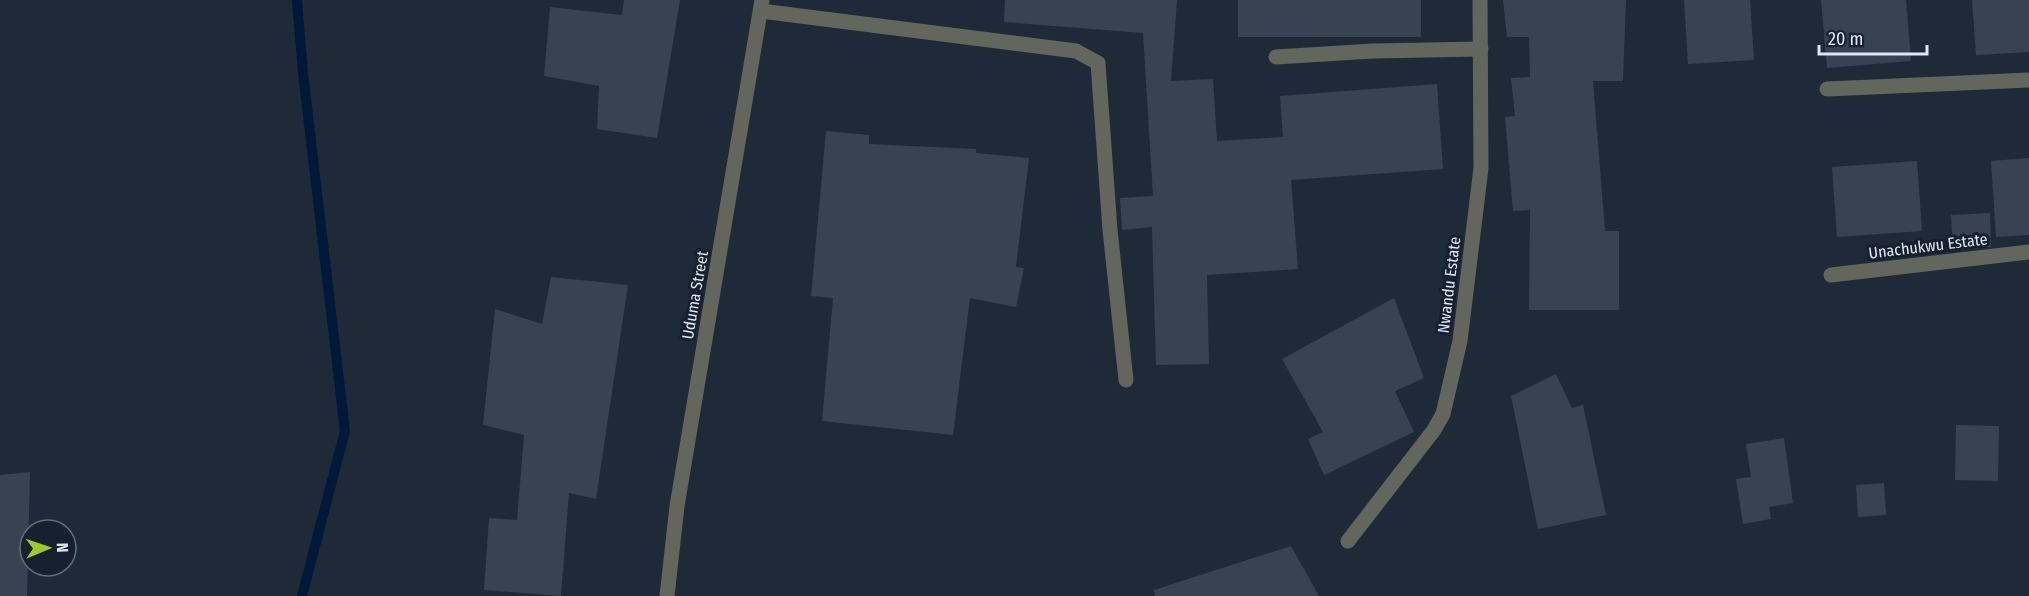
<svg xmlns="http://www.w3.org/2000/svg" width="2029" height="596" font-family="'Fira Sans Condensed',sans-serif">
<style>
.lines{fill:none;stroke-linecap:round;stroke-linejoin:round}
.stream{stroke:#011938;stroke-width:10}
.building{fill:#384352}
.minor{stroke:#62665d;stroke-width:15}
.labels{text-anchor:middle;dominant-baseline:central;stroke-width:6;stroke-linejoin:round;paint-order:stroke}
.street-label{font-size:16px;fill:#dfe6f0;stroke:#16202e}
</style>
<rect width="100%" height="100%" fill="#1f2a38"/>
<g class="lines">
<path class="stream" d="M 297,0 L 303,73 L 345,431 L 302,596"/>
</g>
<g class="building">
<path d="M 624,0 L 680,0 L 657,138 L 597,129 L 599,86 L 544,76 L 550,7 L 622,15 Z"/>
<path d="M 1005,0 L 1177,0 L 1171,81 L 1213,79 L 1217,141 L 1283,137 L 1280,96 L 1437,84 L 1443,169 L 1291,180 L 1298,269 L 1207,275 L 1209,364 L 1156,365 L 1152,227 L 1122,230 L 1120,198 L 1153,196 L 1143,33 L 1004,22 Z"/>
<rect x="1238" y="0" width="183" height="37"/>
<path d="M 1503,0 L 1626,0 L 1623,81 L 1593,81 L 1605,231 L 1619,231 L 1619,310 L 1529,310 L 1530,210 L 1513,211 L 1505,117 L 1515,116 L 1511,78 L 1530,77 L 1529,37 L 1507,37 Z"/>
<path d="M 1684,0 L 1750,0 L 1754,60 L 1688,64 Z"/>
<path d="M 1821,0 L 1906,0 L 1911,61 L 1827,68 Z"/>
<path d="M 1972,0 L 2029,0 L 2029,52 L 1976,55 Z"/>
<path d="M 826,131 L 869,135 L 869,144 L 976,149 L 976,153 L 1029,158 L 1016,267 L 1024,268 L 1016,307 L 970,298 L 953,435 L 822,421 L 833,298 L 811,296 Z"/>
<path d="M 2029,158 L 2029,235 L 1996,237 L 1991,161 Z"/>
<path d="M 1917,161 L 1922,231 L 1837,237 L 1832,167 Z"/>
<path d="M 1990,213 L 1991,247 L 1953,251 L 1951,215 Z"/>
<path d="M 551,277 L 628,285 L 596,499 L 569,493 L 561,596 L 484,590 L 489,518 L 517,520 L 524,435 L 483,425 L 495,309 L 542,324 Z"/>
<path d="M 1394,298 L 1424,378 L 1395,391 L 1414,432 L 1324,475 L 1308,439 L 1323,432 L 1282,359 Z"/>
<path d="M 1556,374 L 1572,408 L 1583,405 L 1606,515 L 1538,529 L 1511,396 Z"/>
<path d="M 1956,425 L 1999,426 L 1998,481 L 1955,480 Z"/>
<path d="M 1784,438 L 1793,503 L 1769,507 L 1771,519 L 1743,524 L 1736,479 L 1751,477 L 1746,444 Z"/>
<path d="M 30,472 L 27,596 L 0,596 L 0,475 Z"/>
<path d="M 1884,483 L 1886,515 L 1858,517 L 1856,485 Z"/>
<path d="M 1291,546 L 1319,596 L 1155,596 L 1154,590 Z"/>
</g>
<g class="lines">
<g class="minor">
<path d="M 761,11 L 1076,51 L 1098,63 L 1110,230 L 1126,380"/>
<path d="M 1276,57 L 1373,51 L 1481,49"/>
<path d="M 1827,89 L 2029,80"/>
<path d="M 1831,275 L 2029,252"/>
<path d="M 1348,541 L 1434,430 L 1443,414 L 1460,341 L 1481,168 L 1480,0"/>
<path d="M 667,596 L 677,506 L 762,0"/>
</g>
</g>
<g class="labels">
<g class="street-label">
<text transform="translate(1928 246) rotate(-7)">Unachukwu Estate</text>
<text transform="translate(1449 285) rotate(-83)">Nwandu Estate</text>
<text transform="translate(695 295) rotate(-80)">Uduma Street</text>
</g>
</g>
<g transform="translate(48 548) rotate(88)"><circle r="28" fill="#16202e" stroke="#666f7c" stroke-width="1.5"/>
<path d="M0-4.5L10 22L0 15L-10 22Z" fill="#9eca2e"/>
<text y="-9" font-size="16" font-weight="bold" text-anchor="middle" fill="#dfe6f0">N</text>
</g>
<path d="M1819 45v9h108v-9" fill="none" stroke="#dfe6f0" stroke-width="3"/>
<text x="1828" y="45" font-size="18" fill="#dfe6f0" stroke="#16202e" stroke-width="4.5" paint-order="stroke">20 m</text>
</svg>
